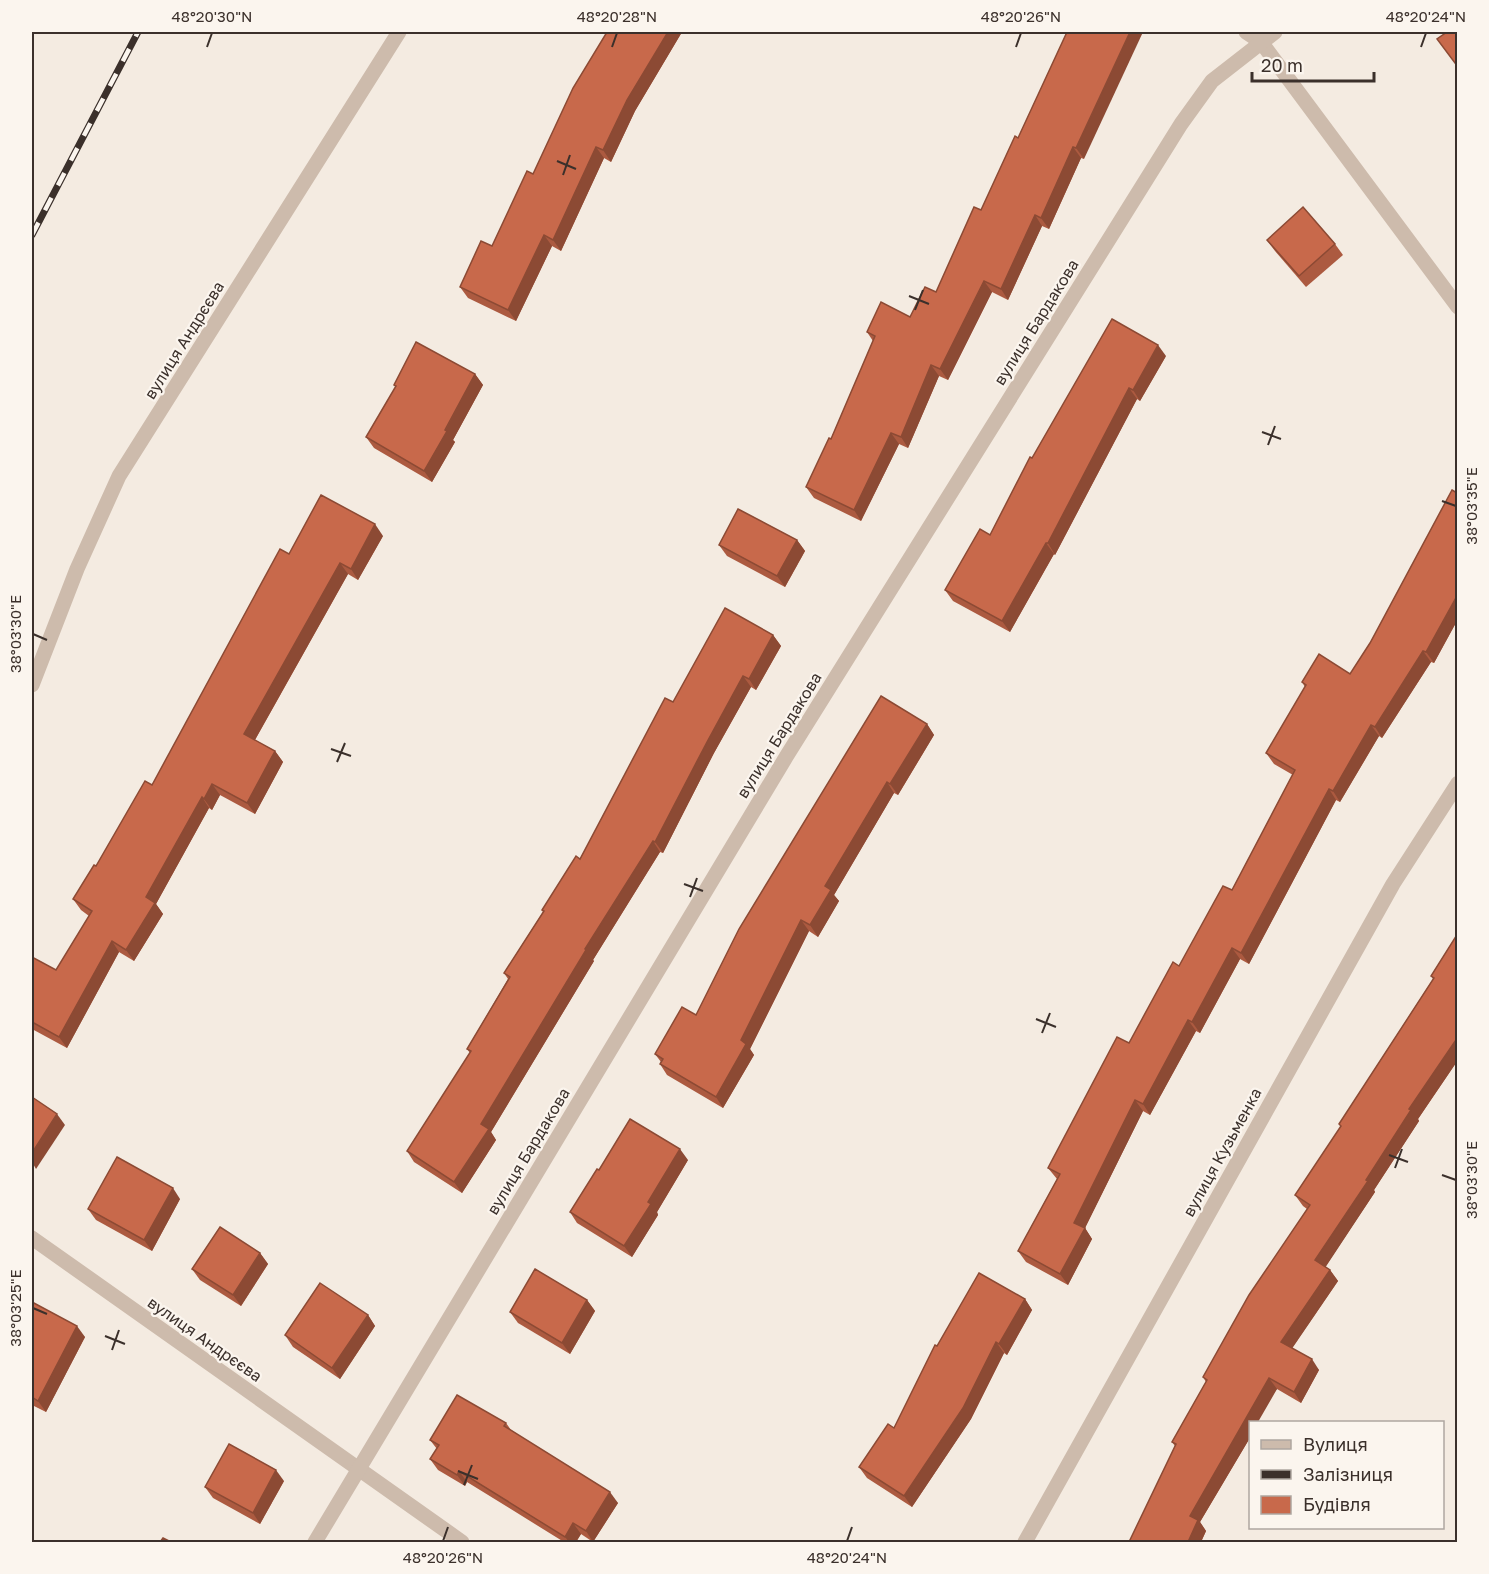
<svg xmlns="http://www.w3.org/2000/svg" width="1489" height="1574" font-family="'Golos Text',sans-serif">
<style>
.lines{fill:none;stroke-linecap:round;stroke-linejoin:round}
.minor{stroke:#cdbbac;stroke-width:15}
.rail-casing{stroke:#3b302b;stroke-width:7}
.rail{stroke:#fbf5ee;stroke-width:4.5;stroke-dasharray:14;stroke-linecap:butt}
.wall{fill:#ac5a40}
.shaded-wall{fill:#8c4a34}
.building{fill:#c8694b;stroke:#8c4a34;stroke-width:1.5}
.ticks{fill:none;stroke:#3b302b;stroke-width:2}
.labels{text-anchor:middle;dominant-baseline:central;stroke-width:4.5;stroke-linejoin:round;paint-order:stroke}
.street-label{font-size:16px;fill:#3b302b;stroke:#fbf5ee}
.neatline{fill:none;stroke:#3b302b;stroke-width:2}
.ticks-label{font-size:15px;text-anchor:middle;fill:#3b302b}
</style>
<rect width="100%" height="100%" fill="#f4ebe1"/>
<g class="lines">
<g class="minor">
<path d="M 1246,32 L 1261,42 L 1458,307"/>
<path d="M 32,685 L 77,569 L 119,476 L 399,32"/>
<path d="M 32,1238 L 462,1542"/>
<path d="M 315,1542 L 786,757 L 1181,124 L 1212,81 L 1275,32"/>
<path d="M 1025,1542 L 1393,884 L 1458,783"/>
</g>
<defs>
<path id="rail" d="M 32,235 L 138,32"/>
</defs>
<use href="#rail" class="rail-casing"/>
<use href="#rail" class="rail"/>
</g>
<g class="wall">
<path d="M 607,32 L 682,32 L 635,111 L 611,162 L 604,158 L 561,251 L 552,246 L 516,321 L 468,298 L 460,287 L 492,246 L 533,174 Z"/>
<path d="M 1067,32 L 1084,159 L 1081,158 L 1049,229 L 1042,226 L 1008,300 L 992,292 L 948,380 L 939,376 L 908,448 L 899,444 L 861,521 L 814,498 L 806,487 L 831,439 L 873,341 L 867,332 L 910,317 L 936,292 L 981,210 L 1018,138 Z"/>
<path d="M 1267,240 L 1335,244 L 1343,255 L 1306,287 L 1275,251 Z"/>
<path d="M 1166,356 L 1140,401 L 1137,399 L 1055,555 L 1054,554 L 1010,632 L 953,601 L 945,590 L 990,535 L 1032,458 Z"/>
<path d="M 475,374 L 483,385 L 453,440 L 455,442 L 432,482 L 374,448 L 366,437 L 396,387 L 394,385 Z"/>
<path d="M 1458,491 L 1458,619 L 1434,663 L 1431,662 L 1382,738 L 1379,736 L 1340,802 L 1336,800 L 1249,964 L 1240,959 L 1200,1033 L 1196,1031 L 1150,1115 L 1143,1111 L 1085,1228 L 1092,1239 L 1068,1285 L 1026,1262 L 1018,1251 L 1057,1179 L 1048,1168 L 1179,966 L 1232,890 L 1293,775 L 1274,764 L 1266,753 L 1305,687 L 1302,682 L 1350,674 L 1370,643 Z"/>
<path d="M 383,536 L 358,580 L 348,574 L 255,740 L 275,751 L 283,762 L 255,814 L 220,795 L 212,810 L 209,808 L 156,904 L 163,914 L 134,961 L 119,952 L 67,1048 L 32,1029 L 32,957 L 56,970 L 89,916 L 81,910 L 73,899 L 152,785 L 289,554 Z"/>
<path d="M 797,540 L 805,551 L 785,587 L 727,556 L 719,545 Z"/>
<path d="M 773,635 L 781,646 L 756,690 L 751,687 L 714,753 L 663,853 L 660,852 L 593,960 L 594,961 L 491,1132 L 496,1140 L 462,1193 L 414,1162 L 407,1151 L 470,1053 L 467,1049 L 508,979 L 504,973 L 543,912 L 542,910 L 580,859 L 673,702 Z"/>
<path d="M 927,724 L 934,735 L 898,795 L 894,793 L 834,895 L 839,901 L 818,937 L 809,931 L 750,1049 L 754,1055 L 723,1108 L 667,1075 L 660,1064 L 661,1062 L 655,1054 L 696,1015 Z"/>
<path d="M 1458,933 L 1458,1060 L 1418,1119 L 1419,1121 L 1374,1190 L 1375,1192 L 1325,1267 L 1330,1270 L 1338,1281 L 1292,1348 L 1319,1370 L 1301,1403 L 1277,1389 L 1251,1422 L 1251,1436 L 1200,1522 L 1206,1531 L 1201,1542 L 1175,1446 L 1172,1442 L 1206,1382 L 1203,1377 L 1307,1209 L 1303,1206 L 1295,1195 L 1341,1127 L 1339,1124 L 1433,979 L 1431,976 Z"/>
<path d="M 688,1160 L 657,1212 L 658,1215 L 632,1257 L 577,1223 L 570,1212 L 599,1170 Z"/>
<path d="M 180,1199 L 152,1251 L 96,1220 L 88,1209 Z"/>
<path d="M 260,1253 L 268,1264 L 241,1306 L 200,1280 L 192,1269 Z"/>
<path d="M 1025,1299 L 1032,1310 L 1007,1355 L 1004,1353 L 971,1419 L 912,1507 L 867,1478 L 859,1467 L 894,1428 L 937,1346 Z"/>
<path d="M 587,1300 L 595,1311 L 570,1354 L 518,1323 L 510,1312 Z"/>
<path d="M 32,1302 L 85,1337 L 46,1412 L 32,1405 Z"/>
<path d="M 368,1315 L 375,1326 L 340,1379 L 293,1347 L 285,1335 Z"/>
<path d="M 506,1423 L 511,1430 L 618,1503 L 593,1542 L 581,1534 L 576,1542 L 564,1542 L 467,1482 L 465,1486 L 438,1470 L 430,1459 L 437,1449 L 430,1440 Z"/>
<path d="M 284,1481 L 260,1524 L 213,1498 L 205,1487 Z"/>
</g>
<g class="shaded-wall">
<path d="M 668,32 L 682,32 L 635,111 L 611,162 L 603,150 L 627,100 Z"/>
<path d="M 1130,32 L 1143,32 L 1084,159 L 1076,148 Z"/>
<path d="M 596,147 L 604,158 L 561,251 L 553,240 Z"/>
<path d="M 1073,147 L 1081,158 L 1049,229 L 1041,218 Z"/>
<path d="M 1035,215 L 1042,226 L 1008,300 L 1001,289 Z"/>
<path d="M 544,235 L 552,246 L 516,321 L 508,310 Z"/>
<path d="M 984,281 L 992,292 L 948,380 L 940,369 Z"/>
<path d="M 1158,345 L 1166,356 L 1140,401 L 1133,390 Z"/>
<path d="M 931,365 L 939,376 L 908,448 L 901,437 Z"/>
<path d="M 475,374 L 483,385 L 453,440 L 455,442 L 432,482 L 424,471 Z"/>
<path d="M 1129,388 L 1137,399 L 1055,555 L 1048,543 Z"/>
<path d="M 891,433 L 899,444 L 861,521 L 854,510 Z"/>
<path d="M 375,524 L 383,536 L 358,580 L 351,569 Z"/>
<path d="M 797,540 L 805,551 L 785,587 L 777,576 Z"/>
<path d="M 1046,543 L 1054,554 L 1010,632 L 1002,621 Z"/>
<path d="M 340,563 L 348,574 L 252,745 L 244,734 Z"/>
<path d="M 1458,594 L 1458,619 L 1434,663 L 1426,652 Z"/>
<path d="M 773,635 L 781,646 L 756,690 L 749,679 Z"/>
<path d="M 1423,651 L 1431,662 L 1382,738 L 1375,727 Z"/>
<path d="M 743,676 L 751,687 L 714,753 L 663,853 L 655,842 L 707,742 Z"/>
<path d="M 927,724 L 934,735 L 898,795 L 890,784 Z"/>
<path d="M 1371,725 L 1379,736 L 1340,802 L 1333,791 Z"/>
<path d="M 275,751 L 283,762 L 255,814 L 247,803 Z"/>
<path d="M 887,782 L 894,793 L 834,895 L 839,901 L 818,937 L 810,925 L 825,886 Z"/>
<path d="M 212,784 L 220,795 L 212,810 L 204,799 Z"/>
<path d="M 1329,789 L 1336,800 L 1249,964 L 1241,953 Z"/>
<path d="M 202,797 L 209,808 L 156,904 L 163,914 L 134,961 L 126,950 L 146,897 Z"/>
<path d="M 653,841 L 660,852 L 593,960 L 594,961 L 491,1132 L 496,1140 L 462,1193 L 454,1182 L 481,1124 L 585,949 Z"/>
<path d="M 801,920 L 809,931 L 750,1049 L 754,1055 L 723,1108 L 716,1097 L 741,1040 Z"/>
<path d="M 112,941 L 119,952 L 67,1048 L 59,1037 Z"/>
<path d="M 1232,948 L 1240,959 L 1200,1033 L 1192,1022 Z"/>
<path d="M 1188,1020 L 1196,1031 L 1150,1115 L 1143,1104 Z"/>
<path d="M 1458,1037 L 1458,1060 L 1418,1119 L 1419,1121 L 1374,1190 L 1375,1192 L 1323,1271 L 1315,1260 L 1409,1109 Z"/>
<path d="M 1135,1100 L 1143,1111 L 1085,1228 L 1092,1239 L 1068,1285 L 1060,1274 L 1074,1223 Z"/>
<path d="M 57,1114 L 65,1125 L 36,1169 L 32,1162 L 32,1153 Z"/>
<path d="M 680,1149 L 688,1160 L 657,1212 L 658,1215 L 632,1257 L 624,1246 L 648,1202 Z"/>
<path d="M 173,1188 L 180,1199 L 152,1251 L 144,1240 Z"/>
<path d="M 260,1253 L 268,1264 L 241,1306 L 233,1295 Z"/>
<path d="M 1330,1270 L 1338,1281 L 1289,1353 L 1281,1342 Z"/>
<path d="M 1025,1299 L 1032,1310 L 1007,1355 L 999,1344 Z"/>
<path d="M 587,1300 L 595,1311 L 570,1354 L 562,1343 Z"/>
<path d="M 368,1315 L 375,1326 L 340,1379 L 332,1368 Z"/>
<path d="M 77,1326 L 85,1337 L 46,1412 L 38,1401 Z"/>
<path d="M 996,1342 L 1004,1353 L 971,1419 L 912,1507 L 904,1496 Z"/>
<path d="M 1312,1359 L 1319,1370 L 1301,1403 L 1294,1392 Z"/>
<path d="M 1269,1378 L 1277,1389 L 1258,1422 L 1251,1422 L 1251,1436 L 1200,1522 L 1206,1531 L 1201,1542 L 1188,1542 L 1190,1516 Z"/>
<path d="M 276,1470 L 284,1481 L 260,1524 L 253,1513 Z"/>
<path d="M 459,1471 L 467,1482 L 465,1486 L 457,1475 Z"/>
<path d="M 610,1492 L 618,1503 L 593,1542 L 586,1531 Z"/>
<path d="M 573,1523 L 581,1534 L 576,1542 L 569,1542 L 565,1537 Z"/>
</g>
<g class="building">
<path d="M 607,32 L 668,32 L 627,100 L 603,150 L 596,147 L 553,240 L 544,235 L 508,310 L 460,287 L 481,241 L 492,246 L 527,171 L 533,174 L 573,88 Z"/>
<path d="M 1067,32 L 1130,32 L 1076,148 L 1073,147 L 1041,218 L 1035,215 L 1001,289 L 984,281 L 940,369 L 931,365 L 901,437 L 891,433 L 854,510 L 806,487 L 829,438 L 831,439 L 875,336 L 867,332 L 881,302 L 910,317 L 925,287 L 936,292 L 974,207 L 981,210 L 1015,136 L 1018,138 Z"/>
<path d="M 1447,32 L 1458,32 L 1458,67 L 1437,39 Z"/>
<path d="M 1303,207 L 1335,244 L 1299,276 L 1267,240 Z"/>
<path d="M 1112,319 L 1158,345 L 1133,390 L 1129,388 L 1048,543 L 1046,543 L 1002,621 L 945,590 L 980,529 L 990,535 L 1030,457 L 1032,458 Z"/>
<path d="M 416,342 L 475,374 L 445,430 L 447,431 L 424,471 L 366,437 L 396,386 L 394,385 Z"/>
<path d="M 1452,490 L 1457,493 L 1458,491 L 1458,594 L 1426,652 L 1423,651 L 1375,727 L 1371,725 L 1333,791 L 1329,789 L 1241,953 L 1232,948 L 1192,1022 L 1188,1020 L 1143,1104 L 1135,1100 L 1074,1223 L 1085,1228 L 1060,1274 L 1018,1251 L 1060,1174 L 1048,1168 L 1117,1037 L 1129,1043 L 1173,962 L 1179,966 L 1223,886 L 1232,890 L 1295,770 L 1266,753 L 1306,685 L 1302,682 L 1319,654 L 1350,674 L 1370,643 Z"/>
<path d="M 321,495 L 375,524 L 351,569 L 340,563 L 244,734 L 275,751 L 247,803 L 212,784 L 204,799 L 202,797 L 146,897 L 155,903 L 126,950 L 112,941 L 59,1037 L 32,1022 L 32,957 L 56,970 L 92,911 L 73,899 L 94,865 L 96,866 L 145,781 L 152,785 L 280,549 L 289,554 Z"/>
<path d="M 738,509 L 797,540 L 777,576 L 719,545 Z"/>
<path d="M 725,608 L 773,635 L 749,679 L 743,676 L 707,742 L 655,842 L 653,841 L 585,949 L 586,950 L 481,1124 L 489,1129 L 454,1182 L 407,1151 L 471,1051 L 467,1049 L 510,977 L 504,973 L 544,911 L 542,910 L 576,856 L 580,859 L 665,698 L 673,702 Z"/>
<path d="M 881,696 L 927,724 L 890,784 L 887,782 L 825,886 L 831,890 L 810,925 L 801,920 L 741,1040 L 746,1044 L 716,1097 L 660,1064 L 663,1059 L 655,1054 L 682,1007 L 696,1015 L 739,929 Z"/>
<path d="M 1458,933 L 1458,1037 L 1409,1109 L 1411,1110 L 1366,1180 L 1368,1181 L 1315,1260 L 1330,1270 L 1281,1342 L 1312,1359 L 1294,1392 L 1269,1378 L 1190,1516 L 1198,1520 L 1188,1542 L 1129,1542 L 1176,1444 L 1172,1442 L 1207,1380 L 1203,1377 L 1249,1295 L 1310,1205 L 1295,1195 L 1341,1126 L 1339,1124 L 1434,978 L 1431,976 Z"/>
<path d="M 32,1097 L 57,1114 L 32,1153 Z"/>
<path d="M 630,1119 L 680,1149 L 648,1202 L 651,1204 L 624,1246 L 570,1212 L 597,1169 L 599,1170 Z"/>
<path d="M 117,1157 L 173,1188 L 144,1240 L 88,1209 Z"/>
<path d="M 220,1227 L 260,1253 L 233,1295 L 192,1269 Z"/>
<path d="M 535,1269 L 587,1300 L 562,1343 L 510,1312 Z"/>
<path d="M 979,1273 L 1025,1299 L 999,1344 L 996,1342 L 963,1408 L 904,1496 L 859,1467 L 888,1424 L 894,1428 L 935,1345 L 937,1346 Z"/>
<path d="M 320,1283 L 368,1315 L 332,1368 L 285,1335 Z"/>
<path d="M 32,1302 L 77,1326 L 38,1401 L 32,1397 Z"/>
<path d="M 457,1395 L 506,1423 L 504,1426 L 610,1492 L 586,1531 L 573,1523 L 565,1537 L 459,1471 L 457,1475 L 430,1459 L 439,1445 L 430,1440 Z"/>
<path d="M 229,1444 L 276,1470 L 253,1513 L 205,1487 Z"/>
<path d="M 163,1538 L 171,1542 L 160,1542 Z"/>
</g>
<path class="ticks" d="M 207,47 L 212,33M 612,47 L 617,33M 1016,47 L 1021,33M 1421,47 L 1426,33M 557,161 L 576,169M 563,175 L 570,155M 909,296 L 929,304M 915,310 L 923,290M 1262,432 L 1281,439M 1268,445 L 1275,426M 1442,501 L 1456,506M 33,634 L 47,640M 331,749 L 351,756M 337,762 L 345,743M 684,884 L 703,891M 690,897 L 697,878M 1036,1019 L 1056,1027M 1042,1033 L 1050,1013M 1389,1155 L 1408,1162M 1395,1168 L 1402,1149M 1442,1175 L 1456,1180M 33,1308 L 47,1314M 105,1336 L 125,1344M 112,1350 L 119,1330M 458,1471 L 478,1479M 464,1485 L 472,1465M 443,1541 L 448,1527M 847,1541 L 852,1527"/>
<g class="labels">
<g class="street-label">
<text transform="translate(1036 322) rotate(-58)">вулиця Бардакова</text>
<text transform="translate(184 340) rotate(-58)">вулиця Андрєєва</text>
<text transform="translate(779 735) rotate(-58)">вулиця Бардакова</text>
<text transform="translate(528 1151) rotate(-59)">вулиця Бардакова</text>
<text transform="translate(1222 1152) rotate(-61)">вулиця Кузьменка</text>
<text transform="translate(205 1339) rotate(35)">вулиця Андрєєва</text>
</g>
</g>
<rect width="1489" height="1574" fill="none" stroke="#fbf5ee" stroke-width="66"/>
<rect x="1249" y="1421" width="195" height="108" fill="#fbf5ee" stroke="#aea6a0" stroke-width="1.5"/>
<rect x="1261" y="1440" width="30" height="9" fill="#cdbbac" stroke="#aea6a0" stroke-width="1.5"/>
<text x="1303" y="1451" font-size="18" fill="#3b302b">Вулиця</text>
<rect x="1261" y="1470" width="30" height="9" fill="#3b302b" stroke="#aea6a0" stroke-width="1.5"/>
<text x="1303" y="1481" font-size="18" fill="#3b302b">Залізниця</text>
<rect x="1261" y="1496" width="30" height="18" fill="#c8694b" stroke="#aea6a0" stroke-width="1.5"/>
<text x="1303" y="1511" font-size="18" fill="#3b302b">Будівля</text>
<path d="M1252 72v9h122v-9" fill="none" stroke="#3b302b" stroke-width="3"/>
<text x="1261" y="72" font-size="18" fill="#3b302b" stroke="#fbf5ee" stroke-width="4.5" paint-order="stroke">20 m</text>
<rect x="33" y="33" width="1423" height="1508" class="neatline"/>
<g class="ticks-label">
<text x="212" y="22">48°20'30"N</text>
<text x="617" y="22">48°20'28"N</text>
<text x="1021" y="22">48°20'26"N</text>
<text x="1426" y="22">48°20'24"N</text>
<text transform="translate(1472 506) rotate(-90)" y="5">38°03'35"E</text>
<text transform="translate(16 634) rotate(-90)" y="5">38°03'30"E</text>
<text transform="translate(1472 1180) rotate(-90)" y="5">38°03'30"E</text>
<text transform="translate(16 1308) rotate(-90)" y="5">38°03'25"E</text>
<text x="443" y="1563">48°20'26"N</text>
<text x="847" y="1563">48°20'24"N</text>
</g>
</svg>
